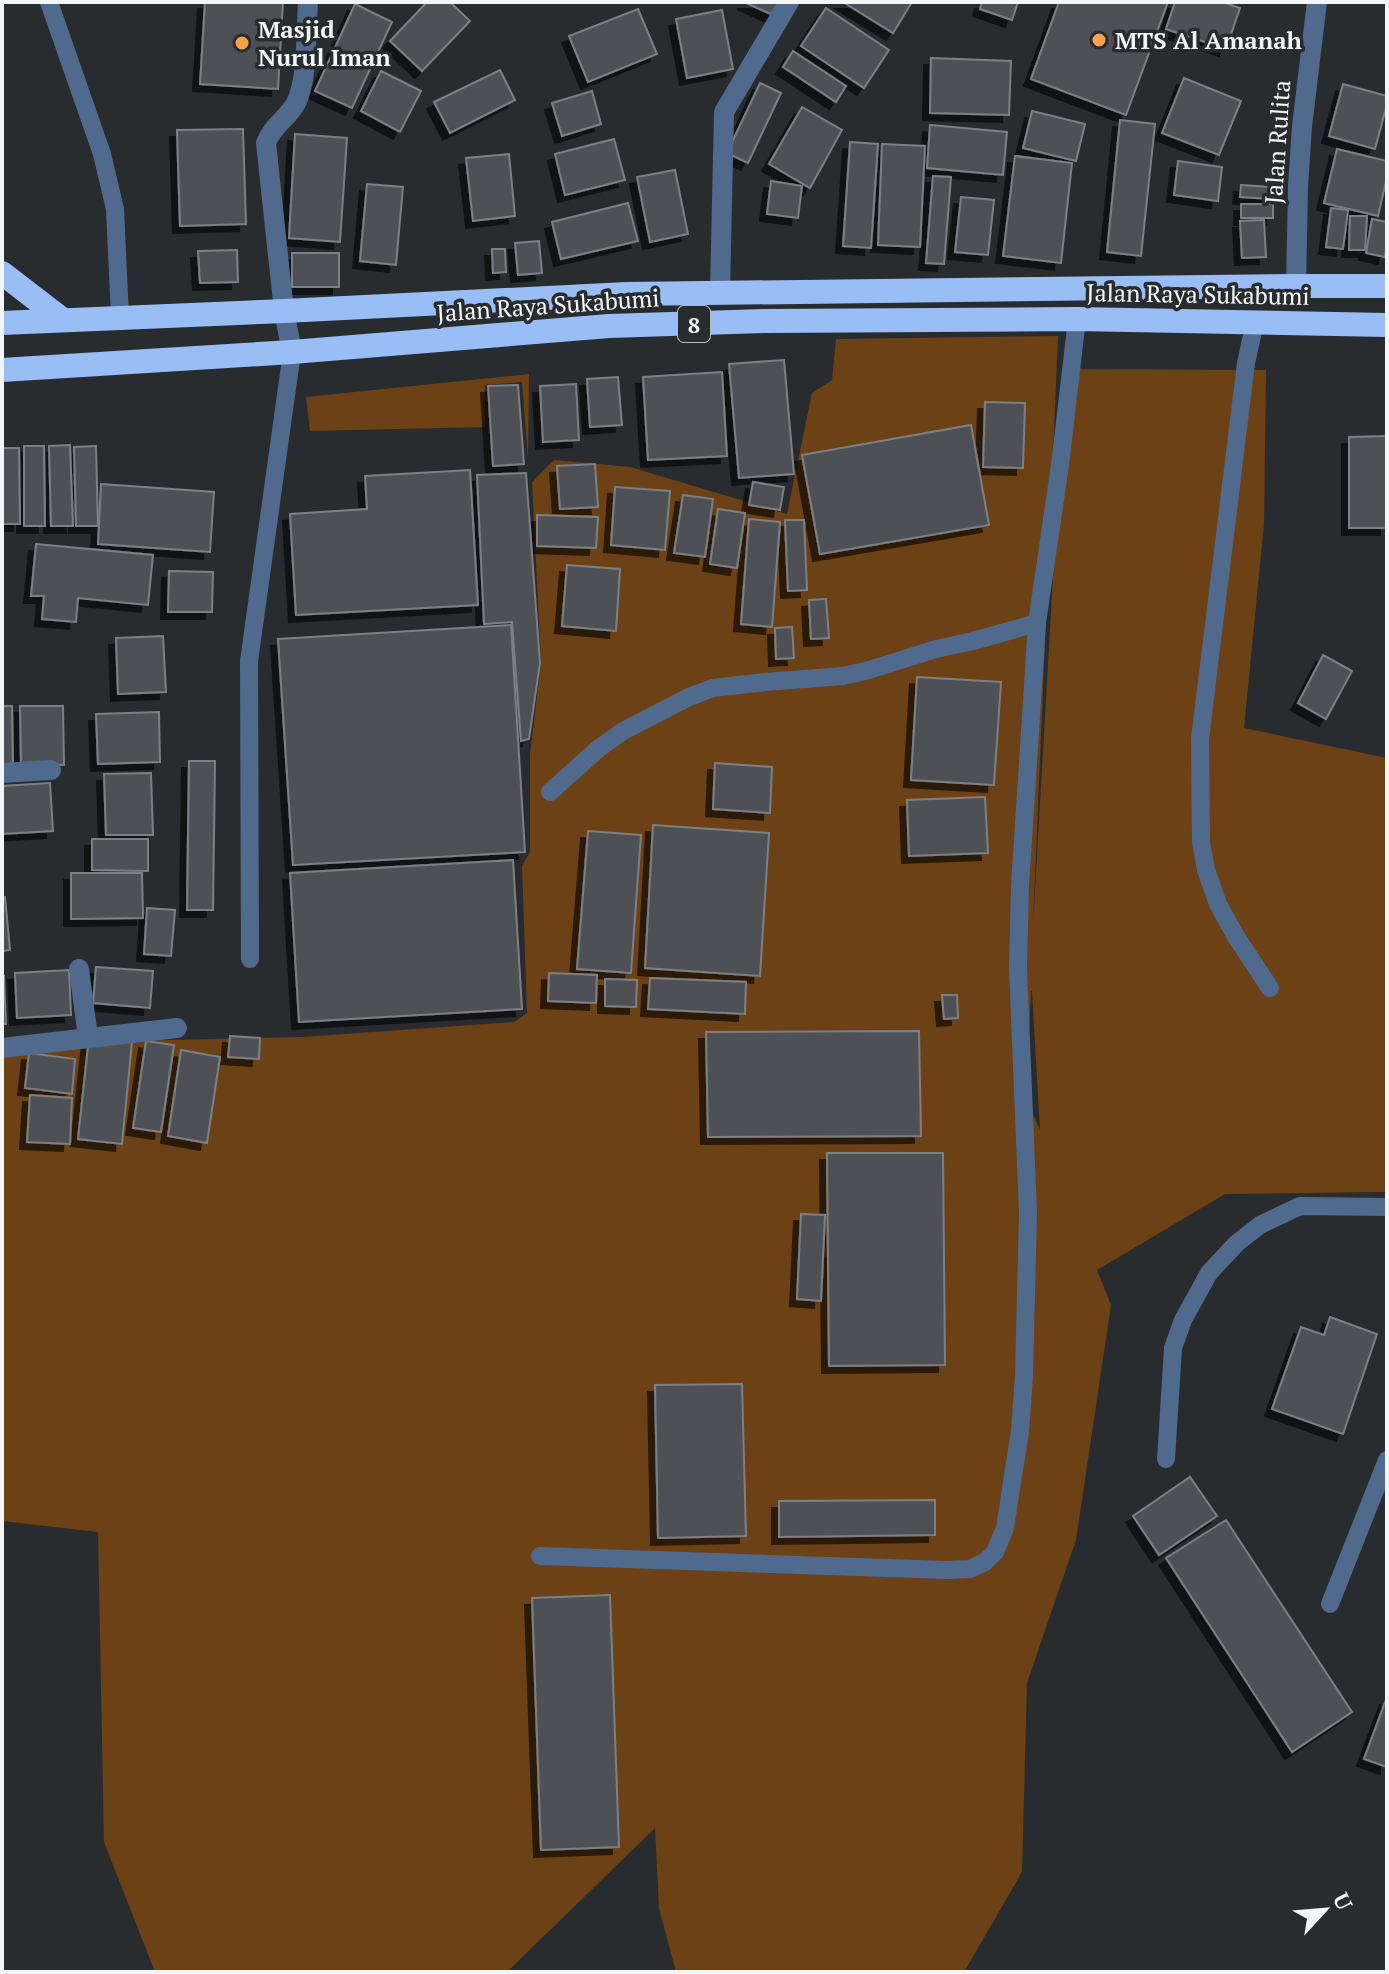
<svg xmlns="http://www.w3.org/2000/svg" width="1389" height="1974" font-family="'PT Serif',serif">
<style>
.green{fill:#6c4115;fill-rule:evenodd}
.building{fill:#4e5155;stroke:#7d7f84;stroke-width:2;filter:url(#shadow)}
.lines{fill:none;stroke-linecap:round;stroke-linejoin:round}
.lane{stroke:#506a8e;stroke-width:18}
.street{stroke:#506a8e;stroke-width:20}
.highway{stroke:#99bef5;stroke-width:24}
.poi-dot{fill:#f7a14a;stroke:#292c2f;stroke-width:3}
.labels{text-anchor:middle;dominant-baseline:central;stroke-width:7;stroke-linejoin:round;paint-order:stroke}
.shield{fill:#292c2f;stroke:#b6b9bb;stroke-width:2}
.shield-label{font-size:22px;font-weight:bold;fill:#f3f5f7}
.poi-label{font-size:24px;font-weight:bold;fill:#f3f5f7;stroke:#292c2f;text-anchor:start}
.street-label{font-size:24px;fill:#f3f5f7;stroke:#292c2f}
</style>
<defs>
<filter id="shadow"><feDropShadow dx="-7" dy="7" stdDeviation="0" flood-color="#0009"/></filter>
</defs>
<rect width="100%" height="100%" fill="#292c2f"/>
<g class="green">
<path d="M 1058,336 L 1033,925 L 1065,369 L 1266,370 L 1264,524 L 1244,728 L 1387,758 L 1387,1192 L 1225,1194 L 1097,1270 L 1111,1305 L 1076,1540 L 1027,1683 L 1022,1872 L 964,1972 L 676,1972 L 659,1908 L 655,1828 L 507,1972 L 155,1972 L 104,1842 L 98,1532 L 2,1521 L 2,1044 L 302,1037 L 514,1022 L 527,1013 L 522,866 L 530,852 L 530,754 L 541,663 L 532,482 L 554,460 L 630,467 L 787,514 L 812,393 L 832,380 L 836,339 ZM 1031,991 L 1032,991 L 1040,1130 L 1026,1098 Z"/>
<path d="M 529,374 L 528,459 L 522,382 L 485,385 L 485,427 L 310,431 L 306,397 Z"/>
</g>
<g class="building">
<path d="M 205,2 L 283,2 L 278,89 L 200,84 Z"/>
<path d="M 427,2 L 450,2 L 470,21 L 422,71 L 390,41 Z"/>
<path d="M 744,2 L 781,2 L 773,15 Z"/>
<path d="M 843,2 L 912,2 L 893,33 Z"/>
<path d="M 982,2 L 1018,2 L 1012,20 L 980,9 Z"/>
<path d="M 1059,2 L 1168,2 L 1126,115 L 1031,79 Z"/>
<path d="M 1175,2 L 1223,2 L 1240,8 L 1226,49 L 1166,29 Z"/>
<path d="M 355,4 L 392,22 L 352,108 L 315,91 Z"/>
<path d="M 826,8 L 889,50 L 864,88 L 801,46 Z"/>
<path d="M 638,9 L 657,54 L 588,82 L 569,36 Z"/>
<path d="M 722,10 L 733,69 L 687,78 L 676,19 Z"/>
<path d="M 793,51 L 846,86 L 836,102 L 783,67 Z"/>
<path d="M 931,58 L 1011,61 L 1009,115 L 930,113 Z"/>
<path d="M 500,70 L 515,100 L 450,133 L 434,102 Z"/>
<path d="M 381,71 L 421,91 L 400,132 L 361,111 Z"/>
<path d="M 1184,78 L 1241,101 L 1219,155 L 1162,133 Z"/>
<path d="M 760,83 L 781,93 L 748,163 L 727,153 Z"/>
<path d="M 1343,84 L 1387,96 L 1387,104 L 1375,149 L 1329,136 Z"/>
<path d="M 592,91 L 601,124 L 562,136 L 552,103 Z"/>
<path d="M 802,107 L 842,130 L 810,188 L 769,164 Z"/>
<path d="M 1032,111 L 1085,124 L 1076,161 L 1023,148 Z"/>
<path d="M 1120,120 L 1155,124 L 1141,256 L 1107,252 Z"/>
<path d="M 930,125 L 1007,132 L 1003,175 L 927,168 Z"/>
<path d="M 243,129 L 246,224 L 180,226 L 177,130 Z"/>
<path d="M 295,134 L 347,138 L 340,242 L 289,238 Z"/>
<path d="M 614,139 L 625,180 L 565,195 L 555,154 Z"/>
<path d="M 850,142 L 878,144 L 871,248 L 843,246 Z"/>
<path d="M 882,144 L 925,146 L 920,247 L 878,245 Z"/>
<path d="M 1337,149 L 1387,161 L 1387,177 L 1378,216 L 1324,203 Z"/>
<path d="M 509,154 L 515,216 L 473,221 L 466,158 Z"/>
<path d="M 1015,156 L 1072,163 L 1061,263 L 1003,256 Z"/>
<path d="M 1178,161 L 1222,167 L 1218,201 L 1174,195 Z"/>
<path d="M 675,170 L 688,234 L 650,242 L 637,177 Z"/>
<path d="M 933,176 L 951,177 L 944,264 L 926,263 Z"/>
<path d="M 771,181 L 802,186 L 798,218 L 767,214 Z"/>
<path d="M 367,184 L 403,187 L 396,265 L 360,261 Z"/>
<path d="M 1241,185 L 1272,187 L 1271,199 L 1240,197 Z"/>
<path d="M 961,197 L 994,200 L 988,255 L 955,252 Z"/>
<path d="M 628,203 L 638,241 L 561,259 L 552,222 Z"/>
<rect x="1241" y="204" width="32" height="14"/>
<path d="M 1331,208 L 1348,210 L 1343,249 L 1326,247 Z"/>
<path d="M 1350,216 L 1367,216 L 1365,250 L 1349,250 Z"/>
<path d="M 1372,219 L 1387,222 L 1387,243 L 1385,257 L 1366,253 Z"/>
<path d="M 1264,220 L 1266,257 L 1242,258 L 1240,221 Z"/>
<path d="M 539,241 L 542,273 L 518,275 L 515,243 Z"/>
<path d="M 492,249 L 505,249 L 506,272 L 493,273 Z"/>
<path d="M 237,250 L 238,282 L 200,283 L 198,251 Z"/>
<rect x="292" y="253" width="47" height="34"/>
<path d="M 784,360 L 794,474 L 739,478 L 729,364 Z"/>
<path d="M 722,372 L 727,456 L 648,460 L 643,377 Z"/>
<path d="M 618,377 L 622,425 L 590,427 L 587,379 Z"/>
<path d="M 576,384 L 579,440 L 543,442 L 540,386 Z"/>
<path d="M 518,385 L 524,464 L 493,466 L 488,386 Z"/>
<path d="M 985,402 L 1025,403 L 1023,468 L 983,467 Z"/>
<path d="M 971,425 L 989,525 L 820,554 L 802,455 Z"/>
<path d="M 1387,436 L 1387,528 L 1349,528 L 1349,437 Z"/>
<path d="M 70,445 L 73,526 L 51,526 L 49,446 Z"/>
<path d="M 24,446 L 44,446 L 45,526 L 24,526 Z"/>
<path d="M 96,446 L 98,526 L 76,526 L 74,447 Z"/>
<path d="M 2,448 L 19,448 L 20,524 L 2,524 Z"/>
<path d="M 595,464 L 598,507 L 560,509 L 557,466 Z"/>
<path d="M 470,470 L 478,605 L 296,615 L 290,514 L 367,509 L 365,476 Z"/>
<path d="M 526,473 L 540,663 L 529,739 L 521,741 L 512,622 L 484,624 L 477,475 Z"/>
<path d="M 753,482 L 784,487 L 780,510 L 749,505 Z"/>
<path d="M 101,484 L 214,492 L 210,552 L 98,544 Z"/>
<path d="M 615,487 L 670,491 L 665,550 L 611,545 Z"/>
<path d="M 683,495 L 713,499 L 705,557 L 674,553 Z"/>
<path d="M 718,509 L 745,513 L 737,568 L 710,564 Z"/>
<path d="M 537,515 L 598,517 L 596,548 L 537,546 Z"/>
<path d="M 749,519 L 780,522 L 772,627 L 741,624 Z"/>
<path d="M 785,520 L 804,520 L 807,590 L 788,591 Z"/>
<path d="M 36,544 L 153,555 L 148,605 L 78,598 L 76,622 L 42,619 L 44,596 L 31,596 Z"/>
<path d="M 567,565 L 620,569 L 616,631 L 562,626 Z"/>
<path d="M 169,571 L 213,572 L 212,612 L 168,612 Z"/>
<path d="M 826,599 L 829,638 L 811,639 L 809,600 Z"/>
<path d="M 511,625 L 525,852 L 293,865 L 278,639 Z"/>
<path d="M 792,627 L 794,658 L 776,659 L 775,628 Z"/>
<path d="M 163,636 L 166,692 L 118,694 L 116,638 Z"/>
<path d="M 1323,655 L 1352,671 L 1326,719 L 1298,703 Z"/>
<path d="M 917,677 L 1001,682 L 994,785 L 911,780 Z"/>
<path d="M 2,706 L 12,706 L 13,764 L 2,764 Z"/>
<path d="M 20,706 L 63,706 L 64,765 L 21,764 Z"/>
<path d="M 159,712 L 160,762 L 98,764 L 96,714 Z"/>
<path d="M 189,761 L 215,761 L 213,910 L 187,910 Z"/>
<path d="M 715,763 L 772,767 L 770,813 L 713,809 Z"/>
<path d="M 151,773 L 153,835 L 106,835 L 104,774 Z"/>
<path d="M 50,783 L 53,831 L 2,834 L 2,786 Z"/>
<path d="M 985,797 L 988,853 L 909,856 L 907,800 Z"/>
<path d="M 653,825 L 769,833 L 760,976 L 645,968 Z"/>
<path d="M 588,831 L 641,835 L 631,973 L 577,969 Z"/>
<path d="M 92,839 L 148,839 L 148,871 L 92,870 Z"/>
<path d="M 513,860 L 522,1009 L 299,1022 L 290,873 Z"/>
<path d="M 71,873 L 142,873 L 143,918 L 71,919 Z"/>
<path d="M 5,897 L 10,950 L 2,951 L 2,898 Z"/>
<path d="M 147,908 L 175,910 L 171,956 L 144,954 Z"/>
<path d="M 96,967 L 153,971 L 150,1008 L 93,1003 Z"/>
<path d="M 69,970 L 71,1015 L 17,1018 L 15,973 Z"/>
<path d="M 549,973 L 597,975 L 596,1003 L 548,1001 Z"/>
<path d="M 2,976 L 4,976 L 6,1024 L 2,1024 Z"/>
<path d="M 650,978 L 746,982 L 745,1014 L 648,1009 Z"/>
<path d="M 605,979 L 637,980 L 636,1007 L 605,1006 Z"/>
<path d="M 942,995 L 957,995 L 958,1018 L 944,1019 Z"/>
<path d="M 919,1031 L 921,1136 L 708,1137 L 706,1032 Z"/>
<path d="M 230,1036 L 260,1038 L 259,1059 L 228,1057 Z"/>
<path d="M 89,1037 L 132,1042 L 122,1144 L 78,1139 Z"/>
<path d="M 146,1041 L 174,1045 L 161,1132 L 133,1128 Z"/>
<path d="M 181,1050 L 220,1057 L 207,1143 L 168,1136 Z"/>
<path d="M 29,1053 L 75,1059 L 72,1094 L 25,1088 Z"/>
<path d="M 30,1095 L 72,1098 L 70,1144 L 27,1142 Z"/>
<path d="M 827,1153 L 943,1153 L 945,1365 L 829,1366 Z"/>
<path d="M 801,1214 L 825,1215 L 821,1301 L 797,1299 Z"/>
<path d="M 1330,1317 L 1377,1334 L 1343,1434 L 1272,1409 L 1301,1327 L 1324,1335 Z"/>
<path d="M 742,1384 L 746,1536 L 658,1538 L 655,1385 Z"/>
<path d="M 1190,1477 L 1217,1516 L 1159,1555 L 1133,1516 Z"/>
<path d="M 935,1500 L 935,1535 L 779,1537 L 779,1501 Z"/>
<path d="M 1226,1520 L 1352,1712 L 1292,1752 L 1166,1558 Z"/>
<path d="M 610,1595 L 619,1847 L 541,1850 L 532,1598 Z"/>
<path d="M 1387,1697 L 1387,1767 L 1364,1759 Z"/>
</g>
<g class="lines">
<g class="lane">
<path d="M 49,2 L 102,154 L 115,209 L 120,317"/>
<path d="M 1255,322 L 1246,363 L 1200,739 L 1201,842 L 1206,870 L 1218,904 L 1235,935 L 1270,988"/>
<path d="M 550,792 L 598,749 L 623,731 L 689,697 L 713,688 L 765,682 L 843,676 L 869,670 L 936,649 L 973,641 L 1037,623"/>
<path d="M 250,959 L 249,661 L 292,352"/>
<path d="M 1166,1459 L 1173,1348 L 1183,1320 L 1209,1273 L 1237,1243 L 1260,1225 L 1300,1206 L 1387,1207"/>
<path d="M 540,1556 L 947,1570 L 970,1569 L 985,1562 L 995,1552 L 1005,1528 L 1020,1431 L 1024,1376 L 1028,1213 L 1018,968 L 1020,886 L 1037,623 L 1060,465 L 1077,319"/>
<path d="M 1330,1604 L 1387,1460"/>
</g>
<g class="street">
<path d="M 1296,286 L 1298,187 L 1302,126 L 1317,2"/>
<path d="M 720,292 L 724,112 L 789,2"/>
<path d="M 292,352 L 284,311 L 266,143 C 272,126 288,118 296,103 C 308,80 306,29 308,2"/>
<path d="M 2,773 L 51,770"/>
<path d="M 79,969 L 88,1037"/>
<path d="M 2,1048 L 177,1028"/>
</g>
<g class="highway">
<path d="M 2,273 L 63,320"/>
<path d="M 2,323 L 284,311 L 627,294 L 1296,286 L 1387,286"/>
<path d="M 2,370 L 292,352 L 609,326 L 765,321 L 1077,319 L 1387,325"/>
</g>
</g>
<g class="poi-dot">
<circle cx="1099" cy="40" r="8"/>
<circle cx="242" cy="43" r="8"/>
</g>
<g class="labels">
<rect class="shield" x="678" y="306" width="32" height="36" rx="6"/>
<g class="shield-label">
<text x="694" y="324">8</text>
</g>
<g class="poi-label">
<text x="258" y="29">Masjid<tspan x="258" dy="28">Nurul Iman</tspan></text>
<text x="1115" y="40">MTS Al Amanah</text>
</g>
<g class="street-label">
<text transform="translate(1277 142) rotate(-86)">Jalan Rulita</text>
<text transform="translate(1198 294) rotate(1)">Jalan Raya Sukabumi</text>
<text transform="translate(548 305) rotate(-4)">Jalan Raya Sukabumi</text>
</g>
</g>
<rect width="1389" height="1974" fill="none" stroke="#f3f5f7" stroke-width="8"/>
<g transform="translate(1325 1910) rotate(64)" stroke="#292c2f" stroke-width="6" paint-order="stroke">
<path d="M0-6L14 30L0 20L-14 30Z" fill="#f3f5f7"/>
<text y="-12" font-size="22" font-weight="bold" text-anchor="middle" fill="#f3f5f7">U</text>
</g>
</svg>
